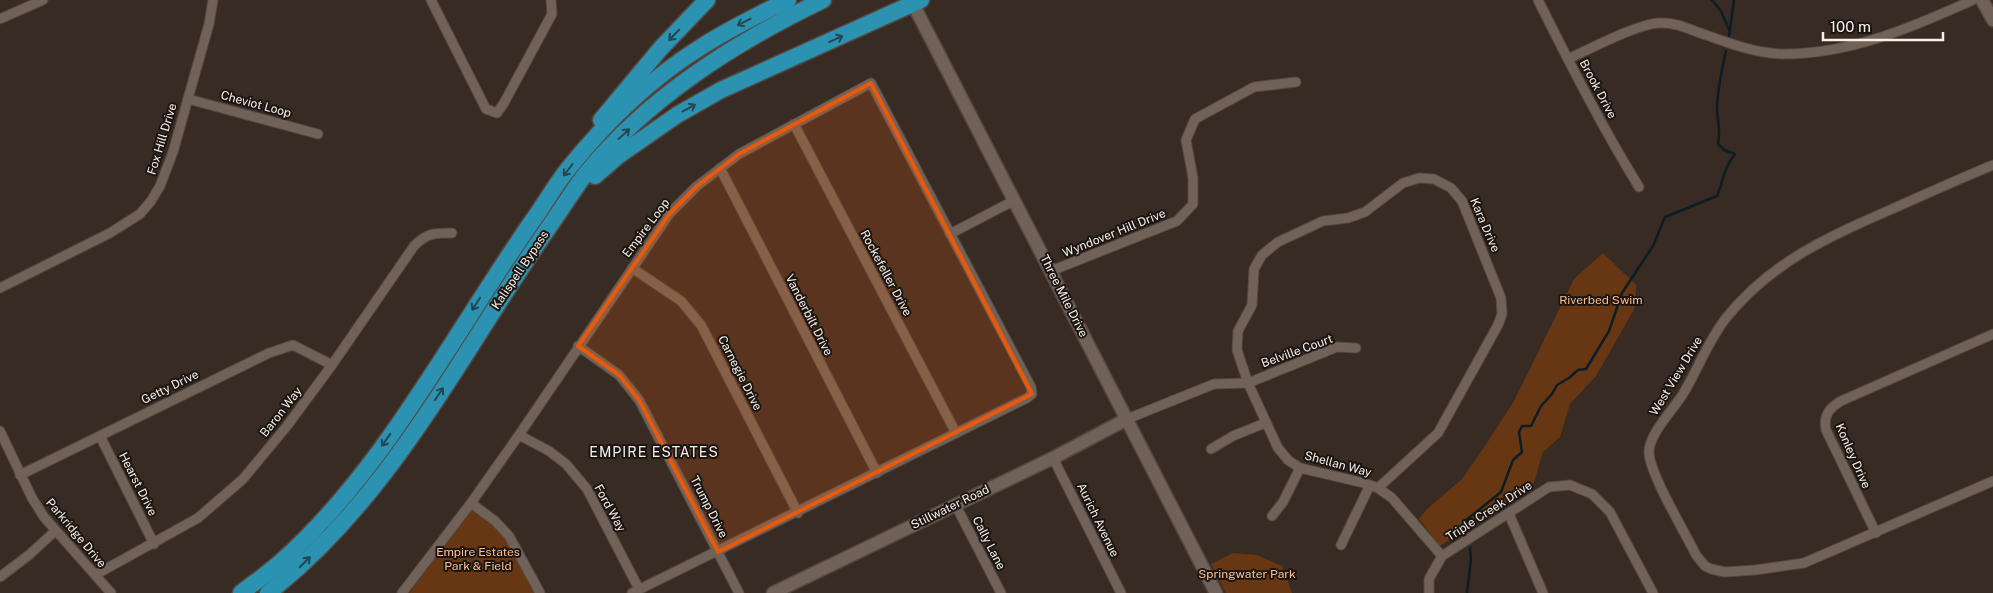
<svg xmlns="http://www.w3.org/2000/svg" width="1993" height="593" font-family="'Public Sans',sans-serif">
<style>
.green{fill:#673713}
.lines{fill:none;stroke-linecap:round;stroke-linejoin:round}
.stream{stroke:#0c1d23;stroke-width:2.5}
.street-casing{stroke:#534841;stroke-width:11}
.secondary-casing{stroke:#534841;stroke-width:15}
.highway-casing{stroke:#534841;stroke-width:19}
.street{stroke:#706258;stroke-width:9}
.secondary{stroke:#706258;stroke-width:12}
.highway{stroke:#2c92b1;stroke-width:16}
.oneway{stroke:#224751}
.marked{fill:#e8590c;fill-opacity:0.2;stroke:#e8590c;stroke-width:4;stroke-linejoin:round}
.labels{text-anchor:middle;dominant-baseline:central;stroke-width:4;stroke-linejoin:round;paint-order:stroke}
.street-label{font-size:12px;fill:#f8efe9;stroke:#1b1511}
.park-label{font-size:12px;fill:#febd93;stroke:#1b1511}
.neighbourhood-label{font-size:14px;letter-spacing:1px;fill:#f8efe9;stroke:#1b1511}
</style>
<rect width="100%" height="100%" fill="#382b23"/>
<g class="green">
<path d="M 1603,253 L 1636,285 L 1636,306 L 1596,376 L 1570,404 L 1560,437 L 1543,452 L 1533,485 L 1440,546 L 1419,519 L 1426,510 L 1462,479 L 1487,443 L 1514,401 L 1574,279 Z"/>
<path d="M 474,510 L 500,529 L 535,593 L 409,593 L 471,511 Z"/>
<path d="M 1233,553 L 1257,555 L 1282,566 L 1292,593 L 1226,593 L 1211,564 Z"/>
</g>
<g class="lines">
<g class="stream">
<path d="M 1712,0 L 1721,11 L 1730,32"/>
<path d="M 1729,36 L 1734,0"/>
<path d="M 1465,521 L 1501,492 L 1513,460 L 1522,452 L 1519,432 L 1522,426 L 1531,426 L 1541,406 L 1552,394 L 1557,385 L 1569,378 L 1578,370 L 1586,369 L 1609,331 L 1622,293 L 1653,246 L 1665,217 L 1717,196 C 1724,180 1723,169 1735,154 L 1724,150 L 1718,144 C 1721,131 1717,119 1717,106 C 1718,88 1722,68 1726,51"/>
<path d="M 1467,593 L 1471,559 L 1470,548"/>
</g>
<defs>
<g id="street">
<path d="M 431,0 L 486,109 L 497,113 L 504,103 L 552,14 L 551,0"/>
<path d="M 1538,0 C 1570,64 1602,127 1639,187"/>
<path d="M 0,19 L 43,0"/>
<path d="M 1568,59 C 1590,49 1637,24 1659,23 C 1674,22 1687,28 1700,33 C 1727,42 1755,54 1784,54 C 1851,54 1913,27 1973,0"/>
<path d="M 188,99 L 318,134"/>
<path d="M 794,124 L 956,433"/>
<path d="M 1993,165 C 1959,179 1926,194 1892,209 C 1828,237 1771,262 1726,318 C 1708,341 1698,369 1683,394 C 1673,410 1649,434 1649,452 C 1649,473 1686,534 1696,555 L 1705,566 L 1711,569 L 1725,572 L 1755,570 L 1804,563 L 1993,481"/>
<path d="M 720,168 L 877,473"/>
<path d="M 950,234 L 1015,200"/>
<path d="M 632,268 L 681,301 L 701,325 L 798,513"/>
<path d="M 1051,271 L 1177,221 L 1193,204 L 1193,178 L 1186,140 L 1195,119 L 1254,87 L 1296,82"/>
<path d="M 0,288 L 110,233 L 140,214 L 151,201 L 160,186 L 173,152 L 209,24 L 213,0"/>
<path d="M 578,346 L 619,375 L 639,400 L 739,593"/>
<path d="M 1127,419 L 1214,384 L 1248,383 L 1337,347 L 1356,348"/>
<path d="M 0,431 L 32,498 L 44,517 L 111,593"/>
<path d="M 519,435 L 549,451 L 566,464 L 587,489 L 639,589"/>
<path d="M 100,436 L 154,544"/>
<path d="M 1211,449 L 1233,436 L 1265,423"/>
<path d="M 1053,458 L 1121,593"/>
<path d="M 20,475 L 269,353 L 293,345 L 332,365"/>
<path d="M 1378,488 L 1438,433 L 1498,325 L 1502,314 L 1501,298 L 1462,201 L 1451,188 L 1434,179 L 1419,178 L 1403,183 L 1365,212 L 1348,218 L 1323,221 L 1278,242 L 1262,255 L 1254,269 L 1252,305 L 1238,331 L 1237,350 L 1248,383 L 1278,448 L 1288,460 L 1300,468 L 1364,483 L 1378,488 L 1392,498 L 1442,556"/>
<path d="M 471,503 L 495,521 L 509,536 L 540,593"/>
<path d="M 955,504 L 1001,593"/>
<path d="M 1509,514 L 1543,593"/>
<path d="M 1272,516 L 1283,502 L 1300,468"/>
<path d="M 1876,533 L 1826,430 C 1823,416 1829,408 1841,401 L 1993,334"/>
<path d="M 1341,545 L 1370,485"/>
<path d="M 95,575 L 198,518 L 243,479 L 287,426 L 332,365 L 414,246 C 427,233 434,233 452,233"/>
<path d="M 0,577 L 29,555 L 55,531"/>
<path d="M 402,593 L 471,503 L 519,435 L 670,213 L 697,186 L 739,154 L 871,83 L 1031,387 L 1032,394 L 1027,398 L 632,593"/>
<path d="M 1429,593 L 1429,579 L 1442,556 L 1549,487 L 1570,485 L 1592,494 L 1610,512 L 1653,593"/>
</g>
<g id="secondary">
<path d="M 911,0 L 1216,593"/>
<path d="M 1982,0 L 1993,20"/>
<path d="M 773,593 L 1053,458 L 1127,419"/>
</g>
<g id="highway">
<path d="M 601,120 L 661,48 L 707,0"/>
<path d="M 595,176 L 618,156 L 677,115 L 721,90 L 921,0"/>
<path d="M 241,593 C 255,582 270,572 283,560 C 387,467 457,327 538,213 C 548,198 557,183 568,169 C 605,123 651,78 701,47 C 729,29 758,15 788,0"/>
<path d="M 268,593 C 391,498 461,352 549,227 C 561,210 572,192 584,176 C 647,98 734,43 823,0"/>
</g>
</defs>
<use href="#street" class="street-casing"/>
<use href="#secondary" class="secondary-casing"/>
<use href="#highway" class="highway-casing"/>
<use href="#street" class="street"/>
<use href="#secondary" class="secondary"/>
<use href="#highway" class="highway"/>
</g>
<defs><path id="oneway-shaft" d="M-6 0H5M1.5-3L5.5 0L1.5 3" fill="none" stroke-width="1.6" stroke-linecap="round" stroke-linejoin="round" transform="scale(1.25)"/></defs>
<g class="oneway">
<use href="#oneway-shaft" transform="translate(744 22) rotate(153)"/>
<use href="#oneway-shaft" transform="translate(674 35) rotate(134)"/>
<use href="#oneway-shaft" transform="translate(836 39) rotate(-24)"/>
<use href="#oneway-shaft" transform="translate(689 108) rotate(-29)"/>
<use href="#oneway-shaft" transform="translate(624 134) rotate(-43)"/>
<use href="#oneway-shaft" transform="translate(568 170) rotate(127)"/>
<use href="#oneway-shaft" transform="translate(476 304) rotate(123)"/>
<use href="#oneway-shaft" transform="translate(439 394) rotate(-56)"/>
<use href="#oneway-shaft" transform="translate(386 440) rotate(125)"/>
<use href="#oneway-shaft" transform="translate(305 562) rotate(-45)"/>
</g>
<path class="marked" d="M 871,83 L 1032,394 L 718,552 L 639,400 L 619,375 L 578,346 L 670,213 L 697,186 L 739,154 Z"/>
<g class="labels">
<g class="street-label">
<text transform="translate(1598 89) rotate(62)">Brook Drive</text>
<text transform="translate(256 104) rotate(15)">Cheviot Loop</text>
<text transform="translate(162 139) rotate(-73)">Fox Hill Drive</text>
<text transform="translate(1485 225) rotate(67)">Kara Drive</text>
<text transform="translate(646 228) rotate(-53)">Empire Loop</text>
<text transform="translate(1114 233) rotate(-22)">Wyndover Hill Drive</text>
<text transform="translate(520 270) rotate(-56)">Kalispell Bypass</text>
<text transform="translate(886 273) rotate(62)">Rockefeller Drive</text>
<text transform="translate(1064 296) rotate(63)">Three Mile Drive</text>
<text transform="translate(809 315) rotate(63)">Vanderbilt Drive</text>
<text transform="translate(1297 351) rotate(-20)">Belville Court</text>
<text transform="translate(740 373) rotate(63)">Carnegie Drive</text>
<text transform="translate(1676 376) rotate(-59)">West View Drive</text>
<text transform="translate(170 387) rotate(-26)">Getty Drive</text>
<text transform="translate(281 412) rotate(-52)">Baron Way</text>
<text transform="translate(1853 456) rotate(66)">Konley Drive</text>
<text transform="translate(1338 464) rotate(15)">Shellan Way</text>
<text transform="translate(138 484) rotate(63)">Hearst Drive</text>
<text transform="translate(709 507) rotate(63)">Trump Drive</text>
<text transform="translate(950 507) rotate(-26)">Stillwater Road</text>
<text transform="translate(610 508) rotate(61)">Ford Way</text>
<text transform="translate(1489 511) rotate(-33)">Triple Creek Drive</text>
<text transform="translate(1098 520) rotate(64)">Aurich Avenue</text>
<text transform="translate(76 533) rotate(50)">Parkridge Drive</text>
<text transform="translate(989 543) rotate(63)">Cally Lane</text>
</g>
<g class="park-label">
<text x="1601" y="300">Riverbed Swim</text>
<text x="478" y="552">Empire Estates<tspan x="478" dy="14">Park &amp; Field</tspan></text>
<text x="1247" y="574">Springwater Park</text>
</g>
<g class="neighbourhood-label">
<text x="654" y="452">EMPIRE ESTATES</text>
</g>
</g>
<path d="M1823 32v8h120v-8" fill="none" stroke="#f8efe9" stroke-width="2.5"/>
<text x="1830" y="32" font-size="15" fill="#f8efe9" stroke="#1b1511" stroke-width="4" paint-order="stroke">100 m</text>
</svg>
